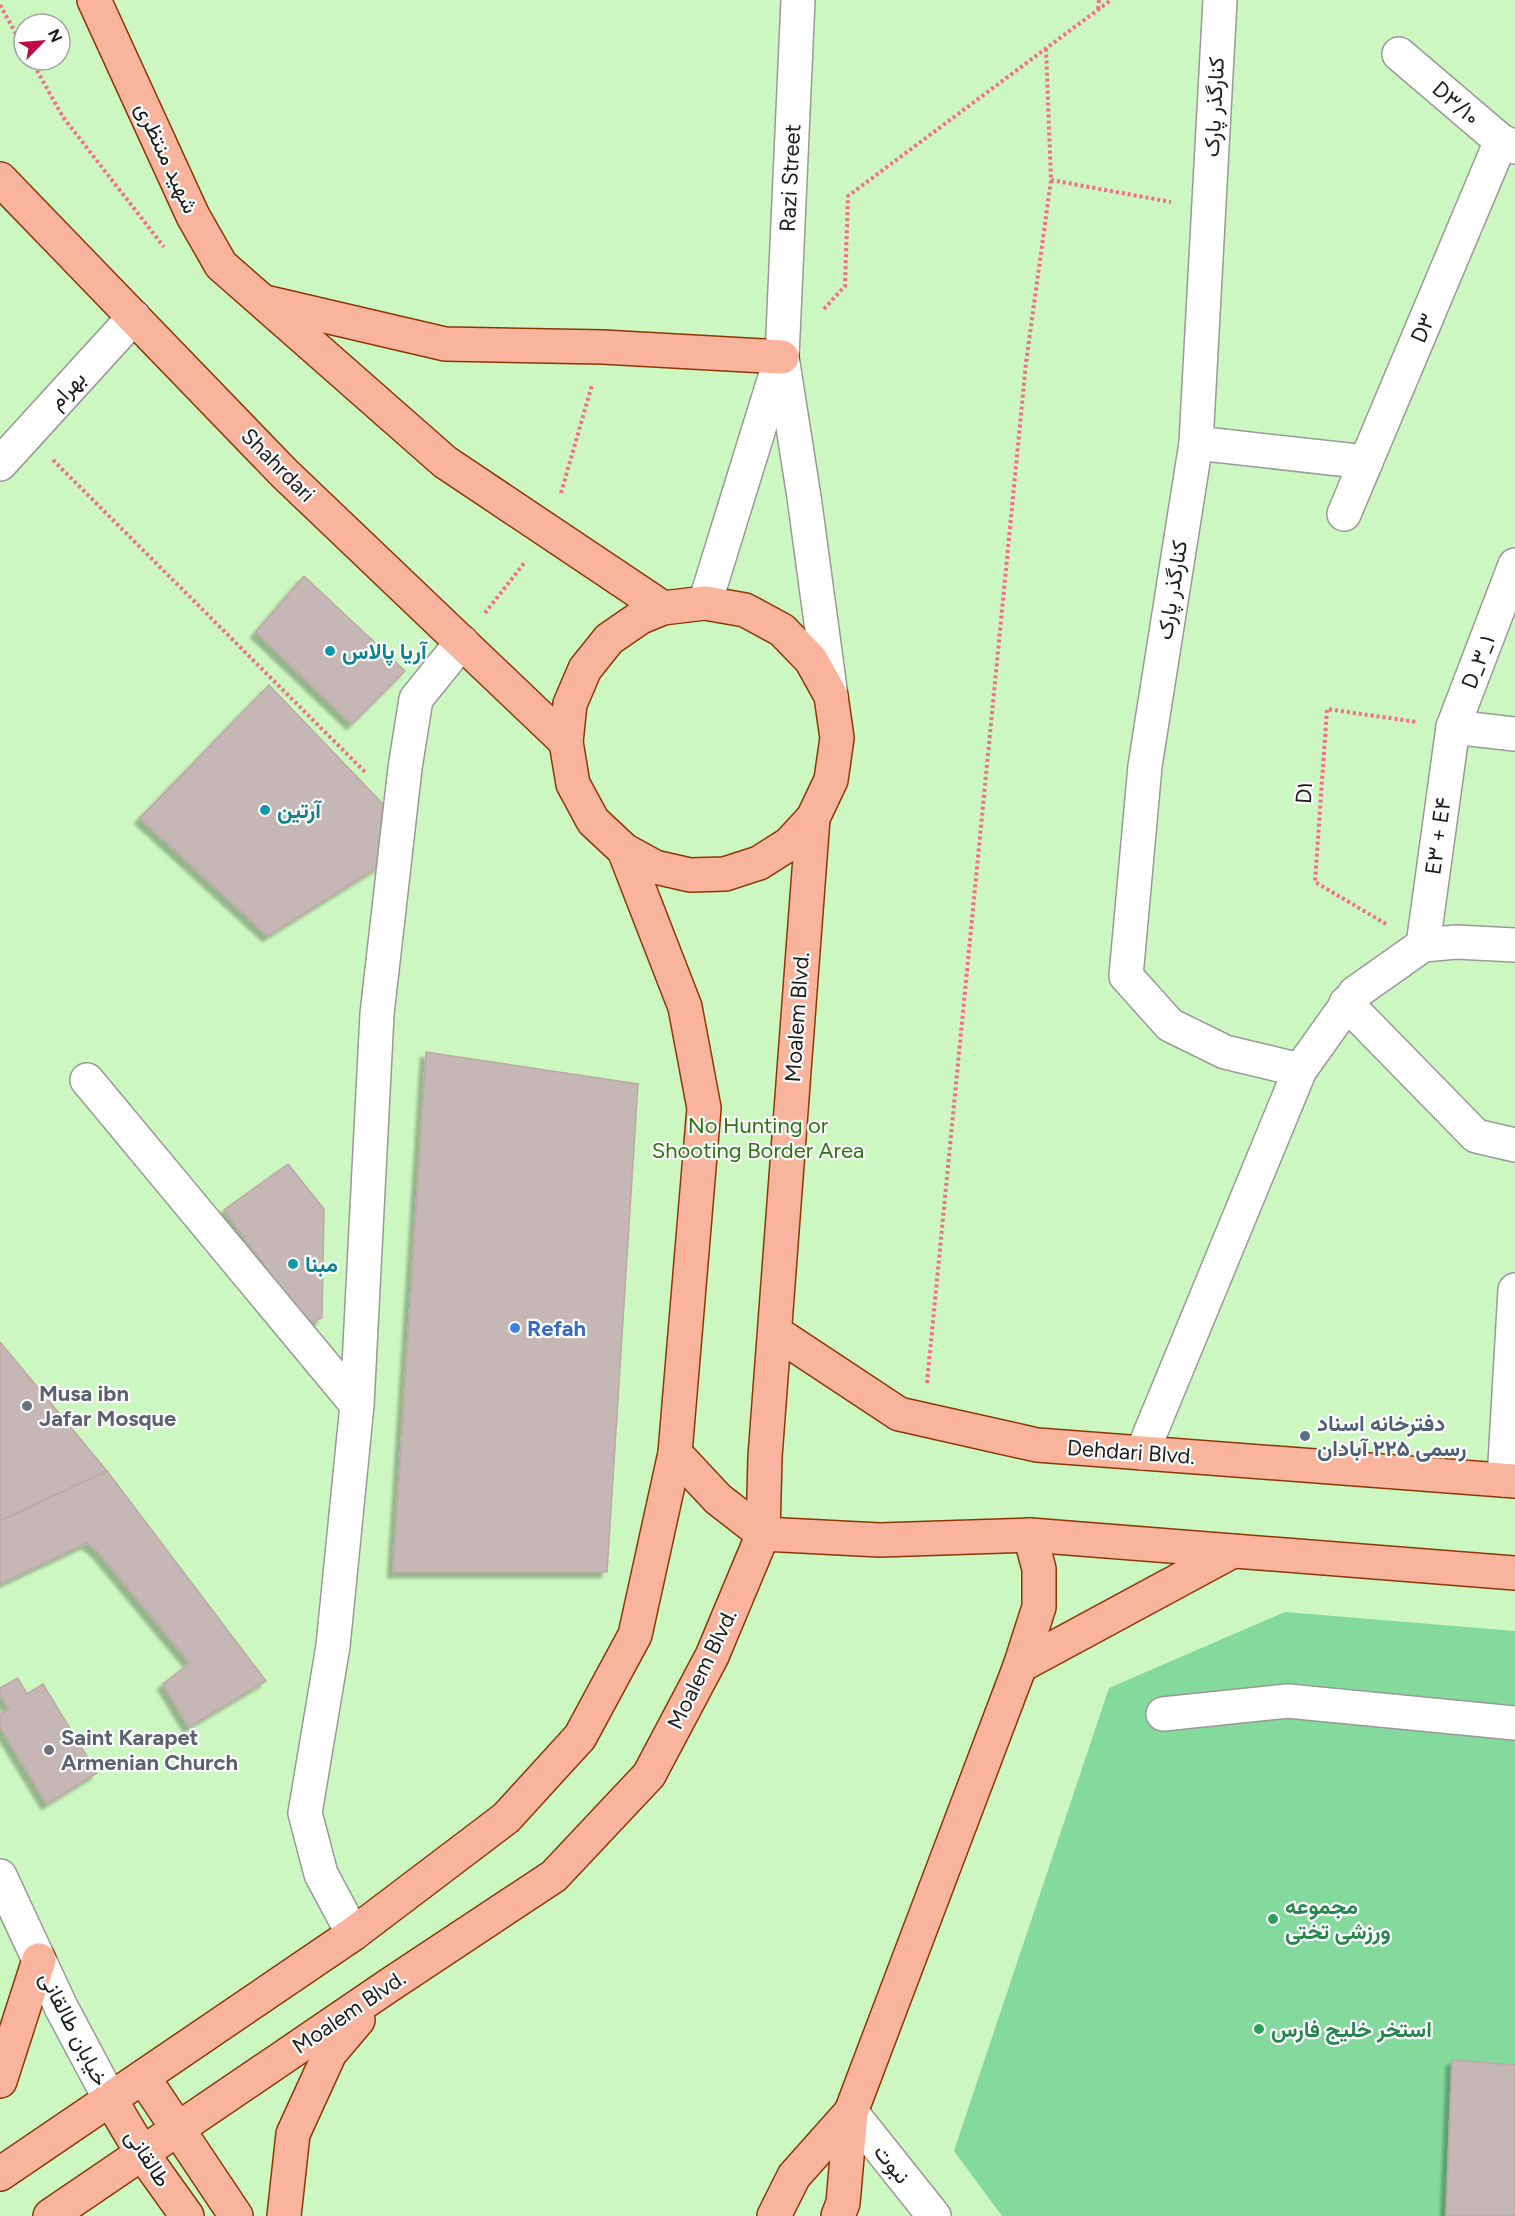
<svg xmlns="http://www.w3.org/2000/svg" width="1515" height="2216" font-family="Figtree,Vazirmatn,sans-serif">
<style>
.park{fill:#cdf7c0;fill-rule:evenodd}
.pitch{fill:#83da9c}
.building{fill:#c5b7b6;stroke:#bea8a5;stroke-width:1.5;filter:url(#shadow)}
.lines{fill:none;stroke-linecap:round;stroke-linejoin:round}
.minor-casing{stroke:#999;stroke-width:36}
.major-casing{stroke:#8f3606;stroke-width:36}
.path{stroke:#f46d8a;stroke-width:4;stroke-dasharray:3 3;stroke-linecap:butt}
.minor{stroke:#fff;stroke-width:33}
.major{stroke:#f8b49d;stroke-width:33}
.culture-dot{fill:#0f9aa8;stroke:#fff;stroke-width:2}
.shop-dot{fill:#3f7fe0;stroke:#fff;stroke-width:2}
.worship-dot{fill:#6b7280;stroke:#fff;stroke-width:2}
.service-dot{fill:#5c6f8a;stroke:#fff;stroke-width:2}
.leisure-dot{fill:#2e9e5b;stroke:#fff;stroke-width:2}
.labels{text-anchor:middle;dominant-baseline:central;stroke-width:4.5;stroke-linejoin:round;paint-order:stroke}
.street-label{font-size:22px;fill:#1c1c1c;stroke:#fff}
.culture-label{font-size:22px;font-weight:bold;fill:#0d838f;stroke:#fff;text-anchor:start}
.park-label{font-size:22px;fill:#287510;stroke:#fff}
.shop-label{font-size:22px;font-weight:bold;fill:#366cbe;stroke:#fff;text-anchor:start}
.worship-label{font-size:22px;font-weight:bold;fill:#5b616d;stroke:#fff;text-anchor:start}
.service-label{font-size:22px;font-weight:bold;fill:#4e5e75;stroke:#fff;text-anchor:start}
.leisure-label{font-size:22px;font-weight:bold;fill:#27864d;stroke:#fff;text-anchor:start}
</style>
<defs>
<filter id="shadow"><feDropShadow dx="-5.5" dy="5.5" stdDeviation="1.5" flood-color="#0004"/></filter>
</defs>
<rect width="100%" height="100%" fill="#ede6e2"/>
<path class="park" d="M 0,0 L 1515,0 L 1515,2216 L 0,2216 ZM 24,24 L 60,24 L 60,60 L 24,60 Z"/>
<path class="pitch" d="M 1285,1612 L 1515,1631 L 1515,2216 L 1002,2216 L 954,2151 L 1109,1688 Z"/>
<g class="building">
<path d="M 304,576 L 405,671 L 352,724 L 256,632 Z"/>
<path d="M 269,685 L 382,803 L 381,865 L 268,936 L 140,818 Z"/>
<path d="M 426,1052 L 638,1084 L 607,1572 L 393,1572 Z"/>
<path d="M 288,1164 L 324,1209 L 322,1318 L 307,1324 L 224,1210 Z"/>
<path d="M 0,1342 L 107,1471 L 0,1521 Z"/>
<path d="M 107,1471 L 266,1681 L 189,1727 L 163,1684 L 190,1663 L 98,1552 L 87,1543 L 0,1584 L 0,1521 Z"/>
<path d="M 18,1678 L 27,1694 L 43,1684 L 97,1773 L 47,1804 L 0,1727 L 0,1714 L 9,1709 L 0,1694 L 0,1688 Z"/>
<path d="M 1452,2060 L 1515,2065 L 1515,2216 L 1446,2216 Z"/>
</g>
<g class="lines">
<defs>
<g id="minor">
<path d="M 798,0 L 782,357 L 804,497 L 831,696"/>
<path d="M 1220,0 L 1196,443 L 1145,766 L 1126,976 L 1170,1025 L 1225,1052 L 1300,1070"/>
<path d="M 1399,54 L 1501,141 L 1515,147"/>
<path d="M 1196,443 L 1366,462"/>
<path d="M 0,464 L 134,317"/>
<path d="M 1344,514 L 1501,141"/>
<path d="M 705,603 L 779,364"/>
<path d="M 1453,727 L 1515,734"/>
<path d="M 1423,945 L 1453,727 L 1515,565"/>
<path d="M 1346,1003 L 1476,1136 L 1515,1145"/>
<path d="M 87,1080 L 357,1405"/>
<path d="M 1142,1453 L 1300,1070 L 1355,993 L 1423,945 L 1456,942 L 1515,945"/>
<path d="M 1504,1480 L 1515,1290"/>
<path d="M 1163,1714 L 1288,1701 L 1515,1723"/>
<path d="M 0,1876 L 61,2007 L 110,2099"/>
<path d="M 353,1934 L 321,1874 L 305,1813 L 333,1646 L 357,1405 L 377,1014 L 405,768 L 416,699 L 462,642"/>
<path d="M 851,2112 L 934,2216"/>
</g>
<g id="major">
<path d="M 94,0 L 193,216 L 221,265 L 445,462 L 663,608"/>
<path d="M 0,179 L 284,473 L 566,742"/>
<path d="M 265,302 L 445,344 L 603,347 L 782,357"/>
<path d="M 775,1332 L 899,1414 L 1037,1445 L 1515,1481"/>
<path d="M 675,1453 L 718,1499 L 763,1534"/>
<path d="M 763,1534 L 880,1540 L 1030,1535 L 1515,1573"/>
<path d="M 1020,1666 L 1233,1551"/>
<path d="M 143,2077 L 236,2216"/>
<path d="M 0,2081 L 39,1960"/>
<path d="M 110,2099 L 142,2153 L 187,2216"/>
<path d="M 0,2174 L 353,1934 L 506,1818 L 580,1737 L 635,1635 L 675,1453 L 704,1108 L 685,1007 L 624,850 L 593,821 L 573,784 L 566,742 L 570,704 L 585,669 L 609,639 L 641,617 L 663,608 L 705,603 L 745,610 L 782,630 L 811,660 L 831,696 L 837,738 L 831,780 L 813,818 L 789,844 L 759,863 L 725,874 L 690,875 L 655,867 L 624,850"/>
<path d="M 50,2216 L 388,1986 L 554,1876 L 649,1775 L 712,1656 L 763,1534 L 765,1457 L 813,818"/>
<path d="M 284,2216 L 293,2134 L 330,2053 L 358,2020"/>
<path d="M 774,2216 L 794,2176 L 851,2112"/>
<path d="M 838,2216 L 843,2203 L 851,2112 L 1020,1666 L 1039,1607 L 1039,1569 L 1030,1535"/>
</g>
</defs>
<use href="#minor" class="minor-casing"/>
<use href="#major" class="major-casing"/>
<g class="path">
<path d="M 0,5 L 24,48"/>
<path d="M 1098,9 L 1099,0"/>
<path d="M 31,60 L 63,117 L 164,247"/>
<path d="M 1051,180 L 1171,202"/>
<path d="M 824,309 L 845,286 L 848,196 L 1111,0"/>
<path d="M 53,460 L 366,773"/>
<path d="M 561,493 L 592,385"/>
<path d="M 485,613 L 525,562"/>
<path d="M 1386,924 L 1315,882 L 1327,709 L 1417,722"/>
<path d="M 927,1383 L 1026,363 L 1051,180 L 1046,48"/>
</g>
<use href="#minor" class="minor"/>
<use href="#major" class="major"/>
</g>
<g class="culture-dot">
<circle cx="330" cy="651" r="6"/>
<circle cx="265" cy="810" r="6"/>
<circle cx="293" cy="1264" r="6"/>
</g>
<circle class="shop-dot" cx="515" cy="1328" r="6"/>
<g class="worship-dot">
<circle cx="27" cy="1406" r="6"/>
<circle cx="49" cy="1750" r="6"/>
</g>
<circle class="service-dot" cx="1305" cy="1436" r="6"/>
<g class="leisure-dot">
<circle cx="1273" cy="1919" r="6"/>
<circle cx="1259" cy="2029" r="6"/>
</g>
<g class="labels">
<g class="street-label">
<text transform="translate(1456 103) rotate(41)">D۳/۱۰</text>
<text transform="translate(1214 107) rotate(-87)">کنارگذر پارک</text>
<text transform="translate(167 158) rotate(65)">شهید منتظری</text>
<text transform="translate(790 178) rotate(-87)">Razi Street</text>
<text transform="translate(1423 328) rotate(-67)">D۳</text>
<text transform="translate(67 390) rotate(-47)">بهرام</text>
<text transform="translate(278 465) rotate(45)">Shahrdari</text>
<text transform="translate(1172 590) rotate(-81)">کنارگذر پارک</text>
<text transform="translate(1478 662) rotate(-69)">D_۳_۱</text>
<text transform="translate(1304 793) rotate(-86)">D۱</text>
<text transform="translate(1438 836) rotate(-82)">E۳ + E۴</text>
<text transform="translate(797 1017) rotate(-86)">Moalem Blvd.</text>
<text transform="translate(1131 1452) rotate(4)">Dehdari Blvd.</text>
<text transform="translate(702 1669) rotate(-64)">Moalem Blvd.</text>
<text transform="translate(349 2012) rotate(-34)">Moalem Blvd.</text>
<text transform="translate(74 2029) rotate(63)">خیابان طالقانی</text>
<text transform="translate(148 2158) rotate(57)">طالقانی</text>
<text transform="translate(892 2164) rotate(51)">نبوت</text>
</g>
<g class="culture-label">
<text x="342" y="651">آریا پالاس</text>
<text x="277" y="810">آرتین</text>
<text x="305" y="1264">مبنا</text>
</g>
<g class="park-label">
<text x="758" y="1125">No Hunting or<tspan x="758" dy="25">Shooting Border Area</tspan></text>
</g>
<g class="shop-label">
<text x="527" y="1328">Refah</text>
</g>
<g class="worship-label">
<text x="39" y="1393">Musa ibn<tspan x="39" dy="25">Jafar Mosque</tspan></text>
<text x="61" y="1737">Saint Karapet<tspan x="61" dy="25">Armenian Church</tspan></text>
</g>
<g class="service-label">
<text x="1317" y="1423">دفترخانه اسناد<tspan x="1317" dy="25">رسمی ۲۲۵ آبادان</tspan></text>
</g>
<g class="leisure-label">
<text x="1285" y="1906">مجموعه<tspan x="1285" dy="25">ورزشی تختی</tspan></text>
<text x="1271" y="2029">استخر خلیج فارس</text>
</g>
</g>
<g transform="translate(42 42) rotate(65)"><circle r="28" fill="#ffffff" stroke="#a4a4a4" stroke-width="1.5"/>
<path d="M0-4.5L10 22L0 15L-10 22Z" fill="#c00843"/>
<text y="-9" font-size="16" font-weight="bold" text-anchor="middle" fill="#1c1c1c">N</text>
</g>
</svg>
